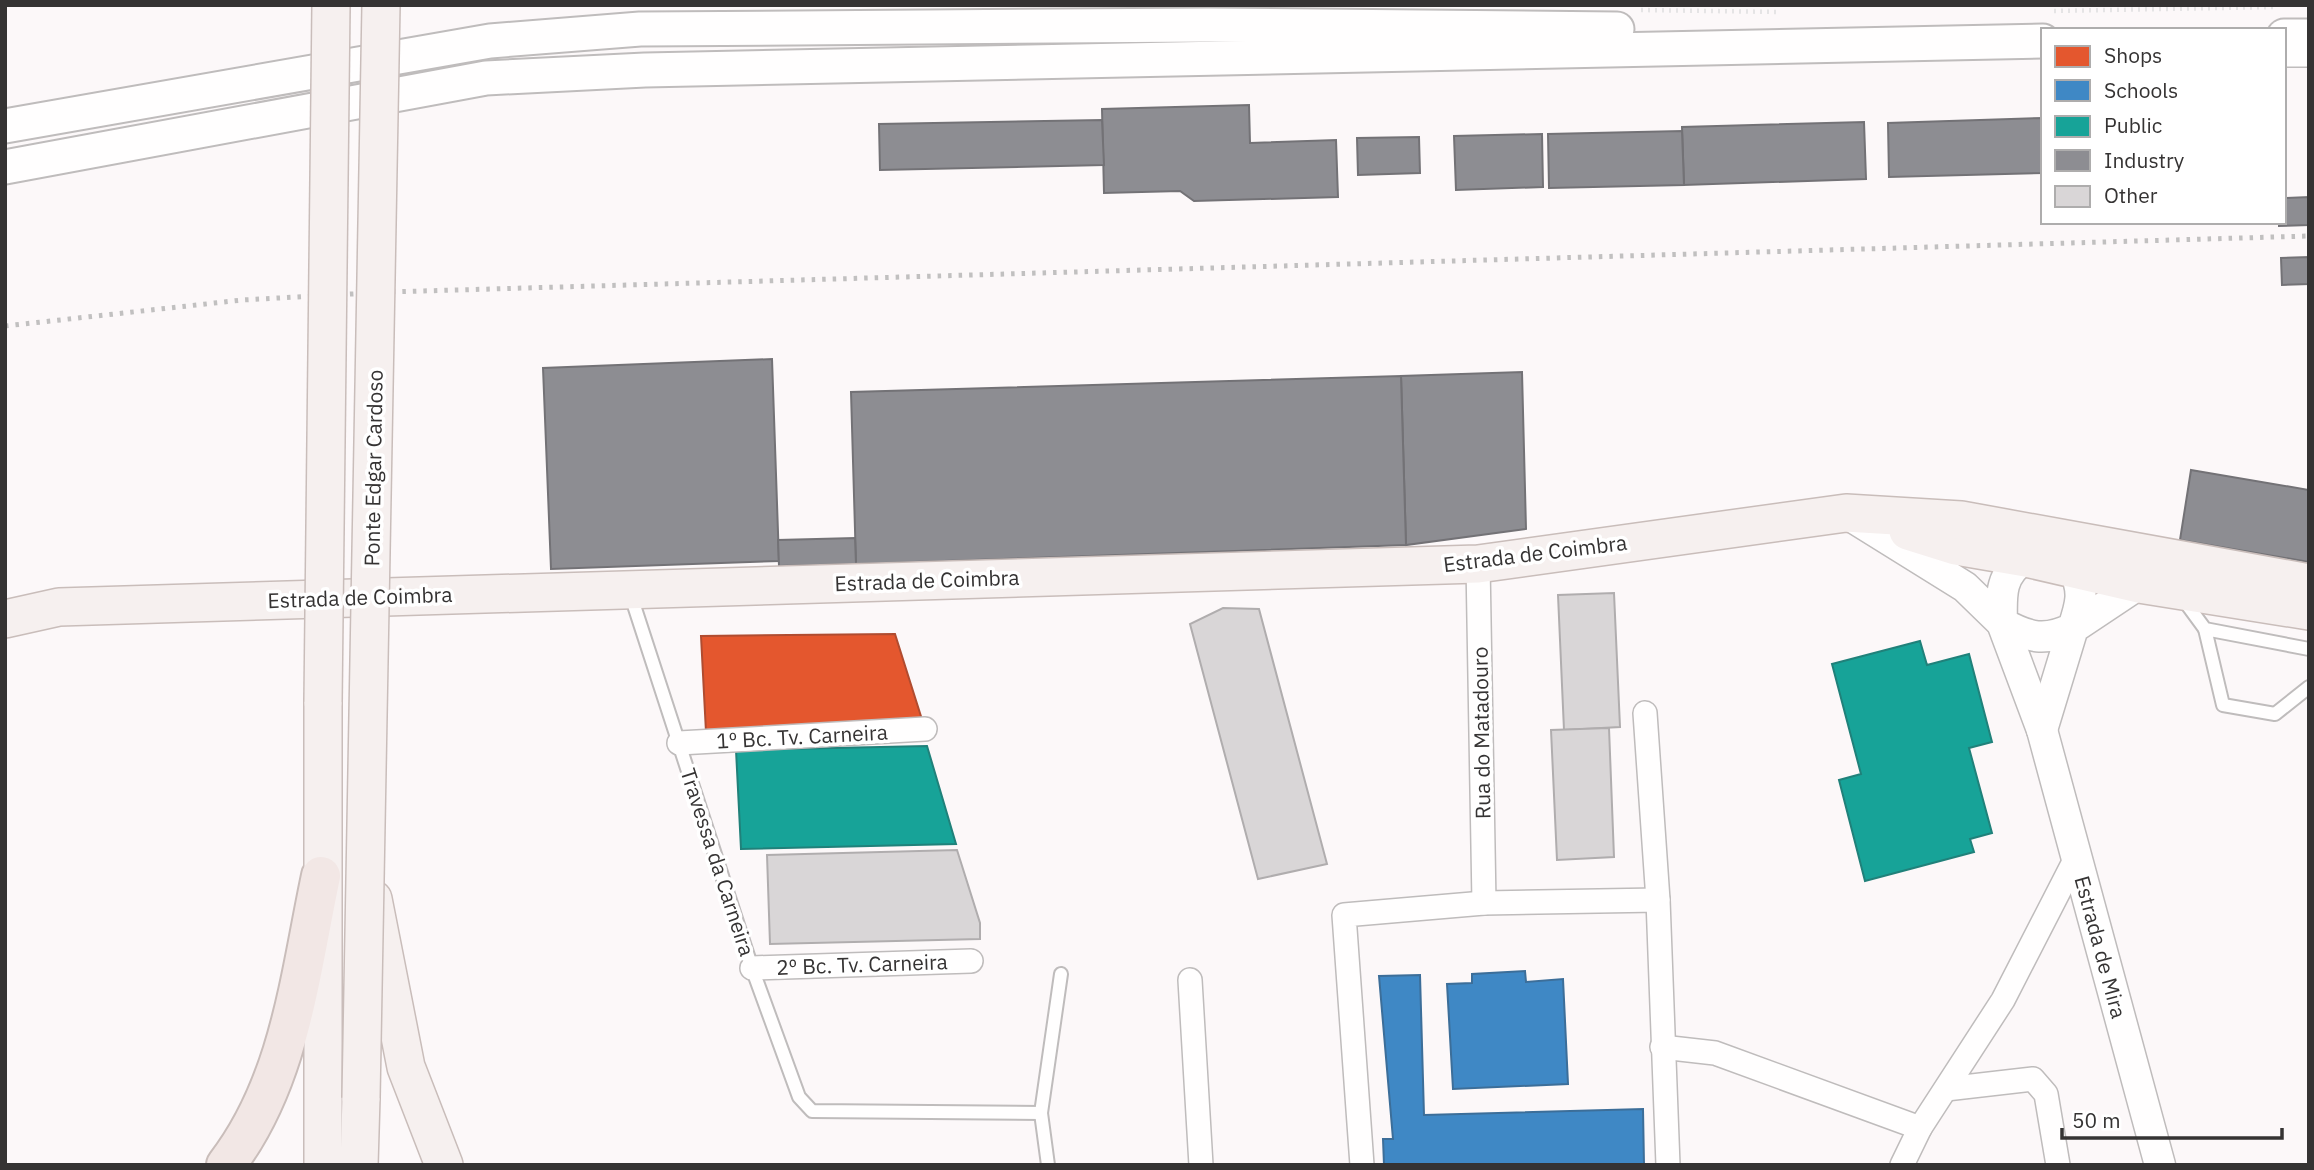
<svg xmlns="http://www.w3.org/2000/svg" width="2314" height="1170" font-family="'IBM Plex Sans',sans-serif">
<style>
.shops{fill:#e4572e;stroke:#b04c30;stroke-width:2}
.schools{fill:#3f88c5;stroke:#3c6e99;stroke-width:2}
.public{fill:#17a398;stroke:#20817a;stroke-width:2}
.industry{fill:#8d8d92;stroke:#737276;stroke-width:2}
.building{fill:#d9d6d7;stroke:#b0adae;stroke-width:2}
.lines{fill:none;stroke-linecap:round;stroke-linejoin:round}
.service-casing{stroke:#bfbcbc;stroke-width:16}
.minor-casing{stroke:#bfbcbc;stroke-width:26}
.tertiary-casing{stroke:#bfbcbc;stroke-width:33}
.secondary-casing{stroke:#bfbcbc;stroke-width:37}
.primary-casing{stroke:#c9bdba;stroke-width:40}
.motorway-casing{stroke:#c9bdba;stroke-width:42}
.path{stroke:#e5e4e5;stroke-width:4.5;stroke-dasharray:2 5;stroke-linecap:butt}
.service{stroke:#fffefe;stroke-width:12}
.minor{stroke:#fffefe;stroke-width:23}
.tertiary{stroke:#fffefe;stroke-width:30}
.secondary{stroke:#fffefe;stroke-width:33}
.primary{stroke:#f6f0ef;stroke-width:37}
.motorway{stroke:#f2e7e5;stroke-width:38}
.rail{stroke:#c1c0c0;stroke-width:5;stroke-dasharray:3.5 7;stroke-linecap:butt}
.primary-bridge-casing{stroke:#c9bdba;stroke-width:40;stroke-linecap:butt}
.primary-bridge{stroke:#f6f0ef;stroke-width:37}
.labels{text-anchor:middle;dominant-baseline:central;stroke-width:7;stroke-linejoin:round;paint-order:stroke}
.street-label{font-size:21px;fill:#353333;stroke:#fff}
</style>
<rect width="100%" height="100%" fill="#fcf8f9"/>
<path class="shops" d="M 895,634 L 925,729 L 706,732 L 701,636 Z"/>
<g class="schools">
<path d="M 1525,971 L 1526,982 L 1563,979 L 1568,1084 L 1453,1089 L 1447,984 L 1472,983 L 1472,974 Z"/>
<path d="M 1420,975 L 1424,1115 L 1643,1109 L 1644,1165 L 1384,1165 L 1383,1139 L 1393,1139 L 1379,976 Z"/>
</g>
<g class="public">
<path d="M 1920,641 L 1927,665 L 1969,654 L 1992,742 L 1969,748 L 1992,833 L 1970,839 L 1974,852 L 1865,881 L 1839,780 L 1861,774 L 1832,664 Z"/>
<path d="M 927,746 L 956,844 L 741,849 L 736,750 Z"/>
</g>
<g class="industry">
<path d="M 1249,105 L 1250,143 L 1336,140 L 1338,197 L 1194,201 L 1180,191 L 1104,193 L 1102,109 Z"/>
<path d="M 2043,118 L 2043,173 L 1889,177 L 1888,123 Z"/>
<path d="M 1102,120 L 1104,165 L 880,170 L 879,124 Z"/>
<path d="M 1864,122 L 1866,179 L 1684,185 L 1682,127 Z"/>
<path d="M 1682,131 L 1684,185 L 1549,188 L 1548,134 Z"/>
<path d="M 1542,134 L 1543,187 L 1456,190 L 1454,136 Z"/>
<path d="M 1419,137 L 1420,173 L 1358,175 L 1357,138 Z"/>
<path d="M 2309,197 L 2309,225 L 2279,226 L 2279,222 L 2284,222 L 2284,198 Z"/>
<path d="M 2309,257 L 2309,284 L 2282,285 L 2281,258 Z"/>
<path d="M 772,359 L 779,561 L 551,569 L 543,368 Z"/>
<path d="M 1522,372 L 1526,529 L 1406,545 L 1401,376 Z"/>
<path d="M 1401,376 L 1406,545 L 856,564 L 851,392 Z"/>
<path d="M 2191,470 L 2309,490 L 2309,562 L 2180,540 Z"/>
<path d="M 855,538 L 856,564 L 779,566 L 778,540 Z"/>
</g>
<g class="building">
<path d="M 1614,593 L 1620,727 L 1564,730 L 1558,595 Z"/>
<path d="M 1223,608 L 1259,609 L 1327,864 L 1258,879 L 1190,624 Z"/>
<path d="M 1609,728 L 1614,857 L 1557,860 L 1551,730 Z"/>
<path d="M 957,850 L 980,923 L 980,939 L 770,944 L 767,855 Z"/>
</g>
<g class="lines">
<defs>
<g id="service">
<path d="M 630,593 L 752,968 L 799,1097 L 812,1111 L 1041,1113"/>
<path d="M 2183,599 L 2205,629 L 2309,649"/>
<path d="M 2205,629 L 2223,705 L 2275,714 L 2309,687"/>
<path d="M 1048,1165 L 1041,1113 L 1061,974"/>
</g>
<g id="minor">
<path d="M 2284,55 L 2309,55"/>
<path d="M 1478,564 L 1484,903"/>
<path d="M 1645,713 L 1658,900"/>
<path d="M 679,743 L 925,729"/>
<path d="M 752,968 L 971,961"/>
<path d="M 1190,980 L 1201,1165"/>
<path d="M 1662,1047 L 1715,1053 L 1920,1128"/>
<path d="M 1946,1089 L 2033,1079 L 2046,1094 L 2058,1165"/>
<path d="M 1362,1165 L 1344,915 L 1484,903 L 1658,900 L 1668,1165"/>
<path d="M 1902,1165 L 1920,1128 L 2003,1000 L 2077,856"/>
</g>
<g id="tertiary">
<path d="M 1846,513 L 1965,587 L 2002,623 L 2042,730 L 2160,1165"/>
<path d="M 2026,558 C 2000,573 2001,595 2002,623 C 2029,638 2045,642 2073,628 C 2081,604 2085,591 2073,568"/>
<path d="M 2042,730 L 2073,628 L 2139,584"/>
</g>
<g id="secondary">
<path d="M 2284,36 L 2309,36"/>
<path d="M 5,126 L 490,41 L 640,29 L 1209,25 L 1617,29"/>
<path d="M 5,167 L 486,78 L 645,70 L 2043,41"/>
</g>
<g id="primary">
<path d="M 1908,531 L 1956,546 L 2026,558 L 2139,584 L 2309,611"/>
<path d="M 5,619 L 59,607 L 1478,564 L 1846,513 L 1961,520 L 2309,583"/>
<path d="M 373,899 L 406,1067 L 444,1165"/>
<path d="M 323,1165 L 323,702"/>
<path d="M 359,1165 L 361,1098"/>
</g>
<path id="motorway" d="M 226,1165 C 290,1082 300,975 321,876"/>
</defs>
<use href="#service" class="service-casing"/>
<use href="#minor" class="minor-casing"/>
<use href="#tertiary" class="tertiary-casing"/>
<use href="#secondary" class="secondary-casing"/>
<use href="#primary" class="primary-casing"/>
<use href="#motorway" class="motorway-casing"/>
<g class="path">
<path d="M 1641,10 L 1779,12"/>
<path d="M 2054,11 L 2273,7"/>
</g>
<use href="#service" class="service"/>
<use href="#minor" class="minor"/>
<use href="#tertiary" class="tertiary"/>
<use href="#secondary" class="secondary"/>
<use href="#primary" class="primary"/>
<use href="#motorway" class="motorway"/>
<path class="rail" d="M 5,326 L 242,300 L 388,292 L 2309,236"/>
<defs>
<g id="primary-bridge">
<path d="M 323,702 L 331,5"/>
<path d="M 361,1098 L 381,5"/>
</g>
</defs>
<use href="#primary-bridge" class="primary-bridge-casing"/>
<use href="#primary-bridge" class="primary-bridge"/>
</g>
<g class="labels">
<g class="street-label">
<text transform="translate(373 468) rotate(-89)">Ponte Edgar Cardoso</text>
<text transform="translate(1535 553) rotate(-7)">Estrada de Coimbra</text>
<text transform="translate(927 580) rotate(-2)">Estrada de Coimbra</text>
<text transform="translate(360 597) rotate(-2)">Estrada de Coimbra</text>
<text transform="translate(1481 733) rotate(-91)">Rua do Matadouro</text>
<text transform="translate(802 736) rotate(-3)">1º Bc. Tv. Carneira</text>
<text transform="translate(718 862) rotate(72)">Travessa da Carneira</text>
<text transform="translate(2101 947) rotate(75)">Estrada de Mira</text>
<text transform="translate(862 964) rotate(-2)">2º Bc. Tv. Carneira</text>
</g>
</g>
<rect width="2314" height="1170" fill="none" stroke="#353333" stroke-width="14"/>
<rect x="2041" y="28" width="245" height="196" fill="#ffffff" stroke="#aeadad" stroke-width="2"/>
<rect x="2055" y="46" width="35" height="21" fill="#e4572e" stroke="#aeadad" stroke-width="2"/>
<text x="2104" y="63" font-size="21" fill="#353333">Shops</text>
<rect x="2055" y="80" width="35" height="21" fill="#3f88c5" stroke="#aeadad" stroke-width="2"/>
<text x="2104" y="98" font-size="21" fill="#353333">Schools</text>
<rect x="2055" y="116" width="35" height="21" fill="#17a398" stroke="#aeadad" stroke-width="2"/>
<text x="2104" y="133" font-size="21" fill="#353333">Public</text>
<rect x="2055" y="150" width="35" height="21" fill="#8d8d92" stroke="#aeadad" stroke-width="2"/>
<text x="2104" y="168" font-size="21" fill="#353333">Industry</text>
<rect x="2055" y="186" width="35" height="21" fill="#d9d6d7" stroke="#aeadad" stroke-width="2"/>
<text x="2104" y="203" font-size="21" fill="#353333">Other</text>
<path d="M2062 1128v10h220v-10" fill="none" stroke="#353333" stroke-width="3.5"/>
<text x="2072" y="1128" font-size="21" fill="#353333" stroke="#ffffff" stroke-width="5" paint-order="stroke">50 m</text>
</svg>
